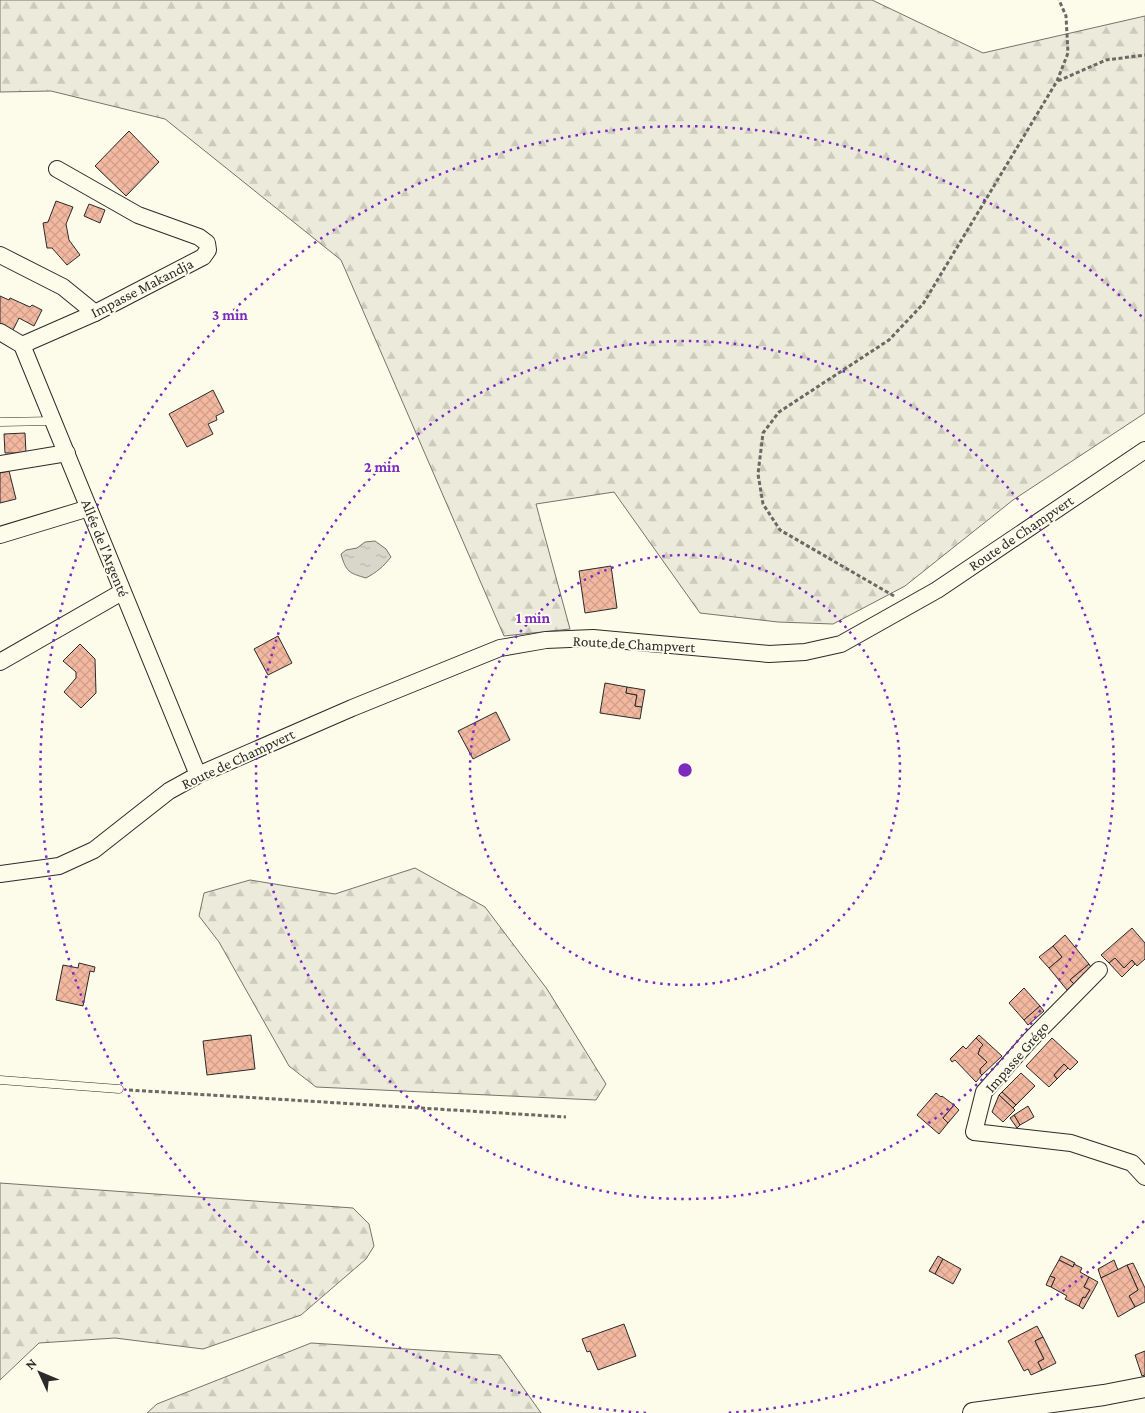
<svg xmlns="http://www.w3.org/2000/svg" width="1145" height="1413" font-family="'Crimson Pro',serif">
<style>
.forest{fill:url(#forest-firs);stroke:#74746e}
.water{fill:url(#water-ripples);stroke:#74746e}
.building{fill:url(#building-cross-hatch);stroke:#2b2b2b}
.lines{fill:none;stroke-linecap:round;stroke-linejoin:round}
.service-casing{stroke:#2b2b2b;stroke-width:9}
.minor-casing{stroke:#2b2b2b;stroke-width:18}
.tertiary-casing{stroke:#2b2b2b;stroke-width:22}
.path{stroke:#6a6964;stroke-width:3;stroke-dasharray:4 2.5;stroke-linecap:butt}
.service{stroke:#fdfbea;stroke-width:8}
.minor{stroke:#fdfbea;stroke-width:16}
.tertiary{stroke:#fdfbea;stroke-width:20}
.ring{fill:none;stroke:#7b2cbf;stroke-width:2.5;stroke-dasharray:2.5 5}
.labels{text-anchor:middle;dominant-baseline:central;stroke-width:4;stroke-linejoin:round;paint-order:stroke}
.street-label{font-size:15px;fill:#2b2b2b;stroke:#fdfbea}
.centre{fill:#7b2cbf;stroke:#fdfbea;stroke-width:2.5}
.ring-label{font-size:15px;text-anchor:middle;font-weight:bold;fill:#7b2cbf;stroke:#fdfbea;stroke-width:4;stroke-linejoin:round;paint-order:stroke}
</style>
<defs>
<pattern id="forest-firs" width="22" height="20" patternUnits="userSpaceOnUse" patternTransform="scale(1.25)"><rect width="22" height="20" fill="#ecebdb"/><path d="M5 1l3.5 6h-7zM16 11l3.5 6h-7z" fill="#cbcabc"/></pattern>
<pattern id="water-ripples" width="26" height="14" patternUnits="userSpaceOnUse" patternTransform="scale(1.25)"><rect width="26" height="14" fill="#d8d7c9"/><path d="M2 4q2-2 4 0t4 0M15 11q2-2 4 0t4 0" fill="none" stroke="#bab9ad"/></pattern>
<pattern id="building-cross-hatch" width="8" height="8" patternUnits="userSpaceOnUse" patternTransform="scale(1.25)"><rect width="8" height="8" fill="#f2b8a0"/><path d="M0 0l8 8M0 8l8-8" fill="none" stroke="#d09e8a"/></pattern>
</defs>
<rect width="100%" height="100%" fill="#fdfbea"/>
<g class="forest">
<path d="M 0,0 L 872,0 L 983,53 L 1145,16 L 1145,413 L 1013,500 L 905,586 L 833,624 L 778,622 L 700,613 L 614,492 L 536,504 L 570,629 L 504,636 L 341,260 L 165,119 L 51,91 L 0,92 Z"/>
<path d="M 415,868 L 485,907 L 547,989 L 606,1084 L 596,1100 L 316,1087 L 289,1066 L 219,942 L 199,916 L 204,893 L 250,880 L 335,894 Z"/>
<path d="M 0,1183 L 353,1208 L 369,1224 L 374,1246 L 366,1259 L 301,1315 L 203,1349 L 115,1338 L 39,1343 L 0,1380 Z"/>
<path d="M 311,1343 L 500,1355 L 541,1413 L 147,1413 L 157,1404 Z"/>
</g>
<path class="water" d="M 375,541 L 386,549 L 391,557 C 383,567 377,572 366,578 C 349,573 346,572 341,554 L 346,550 L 357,548 L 365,542 Z"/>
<g class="building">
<path d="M 129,131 L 159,162 L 126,196 L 95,166 Z"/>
<path d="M 56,201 L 73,207 L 66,224 L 69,240 L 80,255 L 67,265 L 52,248 L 47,248 L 43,223 L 48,222 Z"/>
<path d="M 89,204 L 105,210 L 100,223 L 84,216 Z"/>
<path d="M 0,296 L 9,300 L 10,298 L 30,307 L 32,305 L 42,310 L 34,326 L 19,318 L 12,332 L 0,326 Z"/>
<path d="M 213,390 L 224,412 L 216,416 L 217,420 L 208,424 L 213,434 L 187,447 L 169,414 Z"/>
<path d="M 25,433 L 26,453 L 5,453 L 4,434 Z"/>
<path d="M 9,471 L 16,499 L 0,503 L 0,473 Z"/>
<path d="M 611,566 L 617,608 L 585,613 L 579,571 Z"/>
<path d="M 278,636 L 292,663 L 268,675 L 254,649 Z"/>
<path d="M 80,644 L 95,659 L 96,693 L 81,708 L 64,692 L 76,678 L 76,672 L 63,661 Z"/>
<path d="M 605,683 L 627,687 L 626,693 L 637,695 L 635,706 L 642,707 L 640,719 L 600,713 Z"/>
<path d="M 627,687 L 645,690 L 642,707 L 635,706 L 637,695 L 626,693 Z"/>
<path d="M 496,712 L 510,740 L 473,759 L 458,731 Z"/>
<path d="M 1132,928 L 1145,943 L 1145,959 L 1137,966 L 1132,960 L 1124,968 L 1115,958 L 1109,963 L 1101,955 Z"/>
<path d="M 1065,935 L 1089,964 L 1070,980 L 1074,984 L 1067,990 L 1049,968 L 1062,957 L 1053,946 Z"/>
<path d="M 1053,946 L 1062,957 L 1049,968 L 1039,957 Z"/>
<path d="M 1115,958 L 1124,968 L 1132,960 L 1135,964 L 1122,977 L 1109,963 Z"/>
<path d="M 79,963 L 95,967 L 94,972 L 90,971 L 83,1006 L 56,1000 L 63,965 L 78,968 Z"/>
<path d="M 1089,964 L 1092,969 L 1074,984 L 1070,980 Z"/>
<path d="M 1024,988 L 1040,1006 L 1024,1020 L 1009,1003 Z"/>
<path d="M 1040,1006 L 1044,1011 L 1028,1025 L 1024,1020 Z"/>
<path d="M 251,1035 L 255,1069 L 207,1075 L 203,1041 Z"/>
<path d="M 979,1035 L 1002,1056 L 982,1075 L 980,1073 L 980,1069 L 987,1062 L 978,1054 L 980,1048 L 983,1045 L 976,1038 Z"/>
<path d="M 976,1038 L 983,1045 L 980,1048 L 978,1054 L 987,1062 L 980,1069 L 980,1073 L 982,1075 L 976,1082 L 955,1060 L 952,1062 L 950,1059 L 963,1046 L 966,1049 Z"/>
<path d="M 1052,1038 L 1078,1062 L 1070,1070 L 1064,1064 L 1054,1075 L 1057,1079 L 1049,1087 L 1026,1066 Z"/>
<path d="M 1064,1064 L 1068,1068 L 1057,1079 L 1054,1075 Z"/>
<path d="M 1021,1073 L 1035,1086 L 1016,1105 L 1002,1092 Z"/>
<path d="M 1002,1092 L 1016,1105 L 1013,1108 L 999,1095 Z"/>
<path d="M 936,1093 L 941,1097 L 942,1096 L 954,1105 L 943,1118 L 948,1123 L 939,1134 L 917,1115 Z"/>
<path d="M 999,1095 L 1015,1110 L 1003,1122 L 992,1112 Z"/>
<path d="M 954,1105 L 959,1110 L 948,1123 L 943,1118 Z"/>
<path d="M 1028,1106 L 1034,1117 L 1020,1125 L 1014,1115 Z"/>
<path d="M 1014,1115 L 1020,1125 L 1017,1128 L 1010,1118 Z"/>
<path d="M 938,1256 L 943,1259 L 935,1274 L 929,1271 Z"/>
<path d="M 1061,1256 L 1075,1263 L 1073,1267 L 1059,1260 Z"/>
<path d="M 943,1259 L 961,1269 L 953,1284 L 935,1274 Z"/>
<path d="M 1059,1260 L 1073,1267 L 1074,1264 L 1082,1268 L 1080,1272 L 1089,1277 L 1084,1287 L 1090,1290 L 1085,1298 L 1083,1297 L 1079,1306 L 1065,1299 L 1067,1296 L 1051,1287 L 1055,1278 L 1050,1276 Z"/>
<path d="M 1114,1260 L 1118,1270 L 1101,1278 L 1098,1269 Z"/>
<path d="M 1133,1263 L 1145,1288 L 1145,1302 L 1135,1307 L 1129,1296 L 1138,1290 L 1127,1265 Z"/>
<path d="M 1127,1265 L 1138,1290 L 1129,1296 L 1135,1307 L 1118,1317 L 1101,1278 Z"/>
<path d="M 1050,1276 L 1055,1278 L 1051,1287 L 1046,1285 Z"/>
<path d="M 1089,1277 L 1098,1282 L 1083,1309 L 1079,1306 L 1083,1297 L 1085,1298 L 1090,1290 L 1084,1287 Z"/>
<path d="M 624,1324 L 636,1356 L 598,1370 L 590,1351 L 587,1352 L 582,1339 Z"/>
<path d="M 1037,1326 L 1043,1337 L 1035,1341 L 1044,1359 L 1038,1362 L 1042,1370 L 1031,1375 L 1028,1369 L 1024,1371 L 1008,1341 Z"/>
<path d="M 1043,1337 L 1056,1363 L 1042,1370 L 1038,1362 L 1044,1359 L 1035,1341 Z"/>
<path d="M 1145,1351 L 1145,1375 L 1142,1376 L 1135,1355 Z"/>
</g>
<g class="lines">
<defs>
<g id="service">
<path d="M 0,422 L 53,421"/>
<path d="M 0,1080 L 119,1089"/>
</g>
<g id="minor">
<path d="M 0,255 L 63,287 L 95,313"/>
<path d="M 0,332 L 22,345 L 198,775"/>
<path d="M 22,345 L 95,313 L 203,257 L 208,250 L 207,243 L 199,237 L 138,215 L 57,169"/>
<path d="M 0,464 L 67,453"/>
<path d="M 0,535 L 89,508"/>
<path d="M 0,662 L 122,592"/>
<path d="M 0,874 L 59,866 L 94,850 L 169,791 L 198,775 L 352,708 L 500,648 L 546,640 L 593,638 L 769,654 L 805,652 L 841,644 L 937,590 L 1145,450"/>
<path d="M 1099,970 L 1029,1041 L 984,1092 L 974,1132 L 1071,1143 L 1132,1163 L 1145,1177"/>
</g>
<path id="tertiary" d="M 973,1413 L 1104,1395 L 1145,1387"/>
</defs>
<use href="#service" class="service-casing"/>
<use href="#minor" class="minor-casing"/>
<use href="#tertiary" class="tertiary-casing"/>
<g class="path">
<path d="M 1058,81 L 1106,60 L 1145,55"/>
<path d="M 894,596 L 780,530 L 763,504 L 758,474 L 763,433 L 779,412 L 889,340 L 923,304 L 1057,81 L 1068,53 L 1066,16 L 1059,0"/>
<path d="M 129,1090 L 566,1117"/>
</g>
<use href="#service" class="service"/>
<use href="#minor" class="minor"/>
<use href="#tertiary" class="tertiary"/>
</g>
<g class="ring">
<circle cx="685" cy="770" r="215"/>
<circle cx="685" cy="770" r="429"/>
<path d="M1144 1221A644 644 0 0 1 724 1413M646 1413A644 644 0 1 1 1144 319"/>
</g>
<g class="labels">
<g class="street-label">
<text transform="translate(142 288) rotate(-27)">Impasse Makandja</text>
<text transform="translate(1021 533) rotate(-34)">Route de Champvert</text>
<text transform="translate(105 548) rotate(68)">Allée de l'Argenté</text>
<text transform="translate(634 644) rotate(3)">Route de Champvert</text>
<text transform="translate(238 759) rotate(-25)">Route de Champvert</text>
<text transform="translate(1017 1057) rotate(-49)">Impasse Grégo</text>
</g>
</g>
<circle cx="685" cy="770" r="8" class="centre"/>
<g class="ring-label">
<text x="230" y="320">3 min</text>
<text x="382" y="472">2 min</text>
<text x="533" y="623">1 min</text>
</g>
<g transform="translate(40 1373) rotate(314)" stroke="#fdfbea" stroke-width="4" paint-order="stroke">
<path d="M0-4L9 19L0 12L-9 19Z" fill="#2b2b2b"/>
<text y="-8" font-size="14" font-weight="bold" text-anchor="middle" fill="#2b2b2b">N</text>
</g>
</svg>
